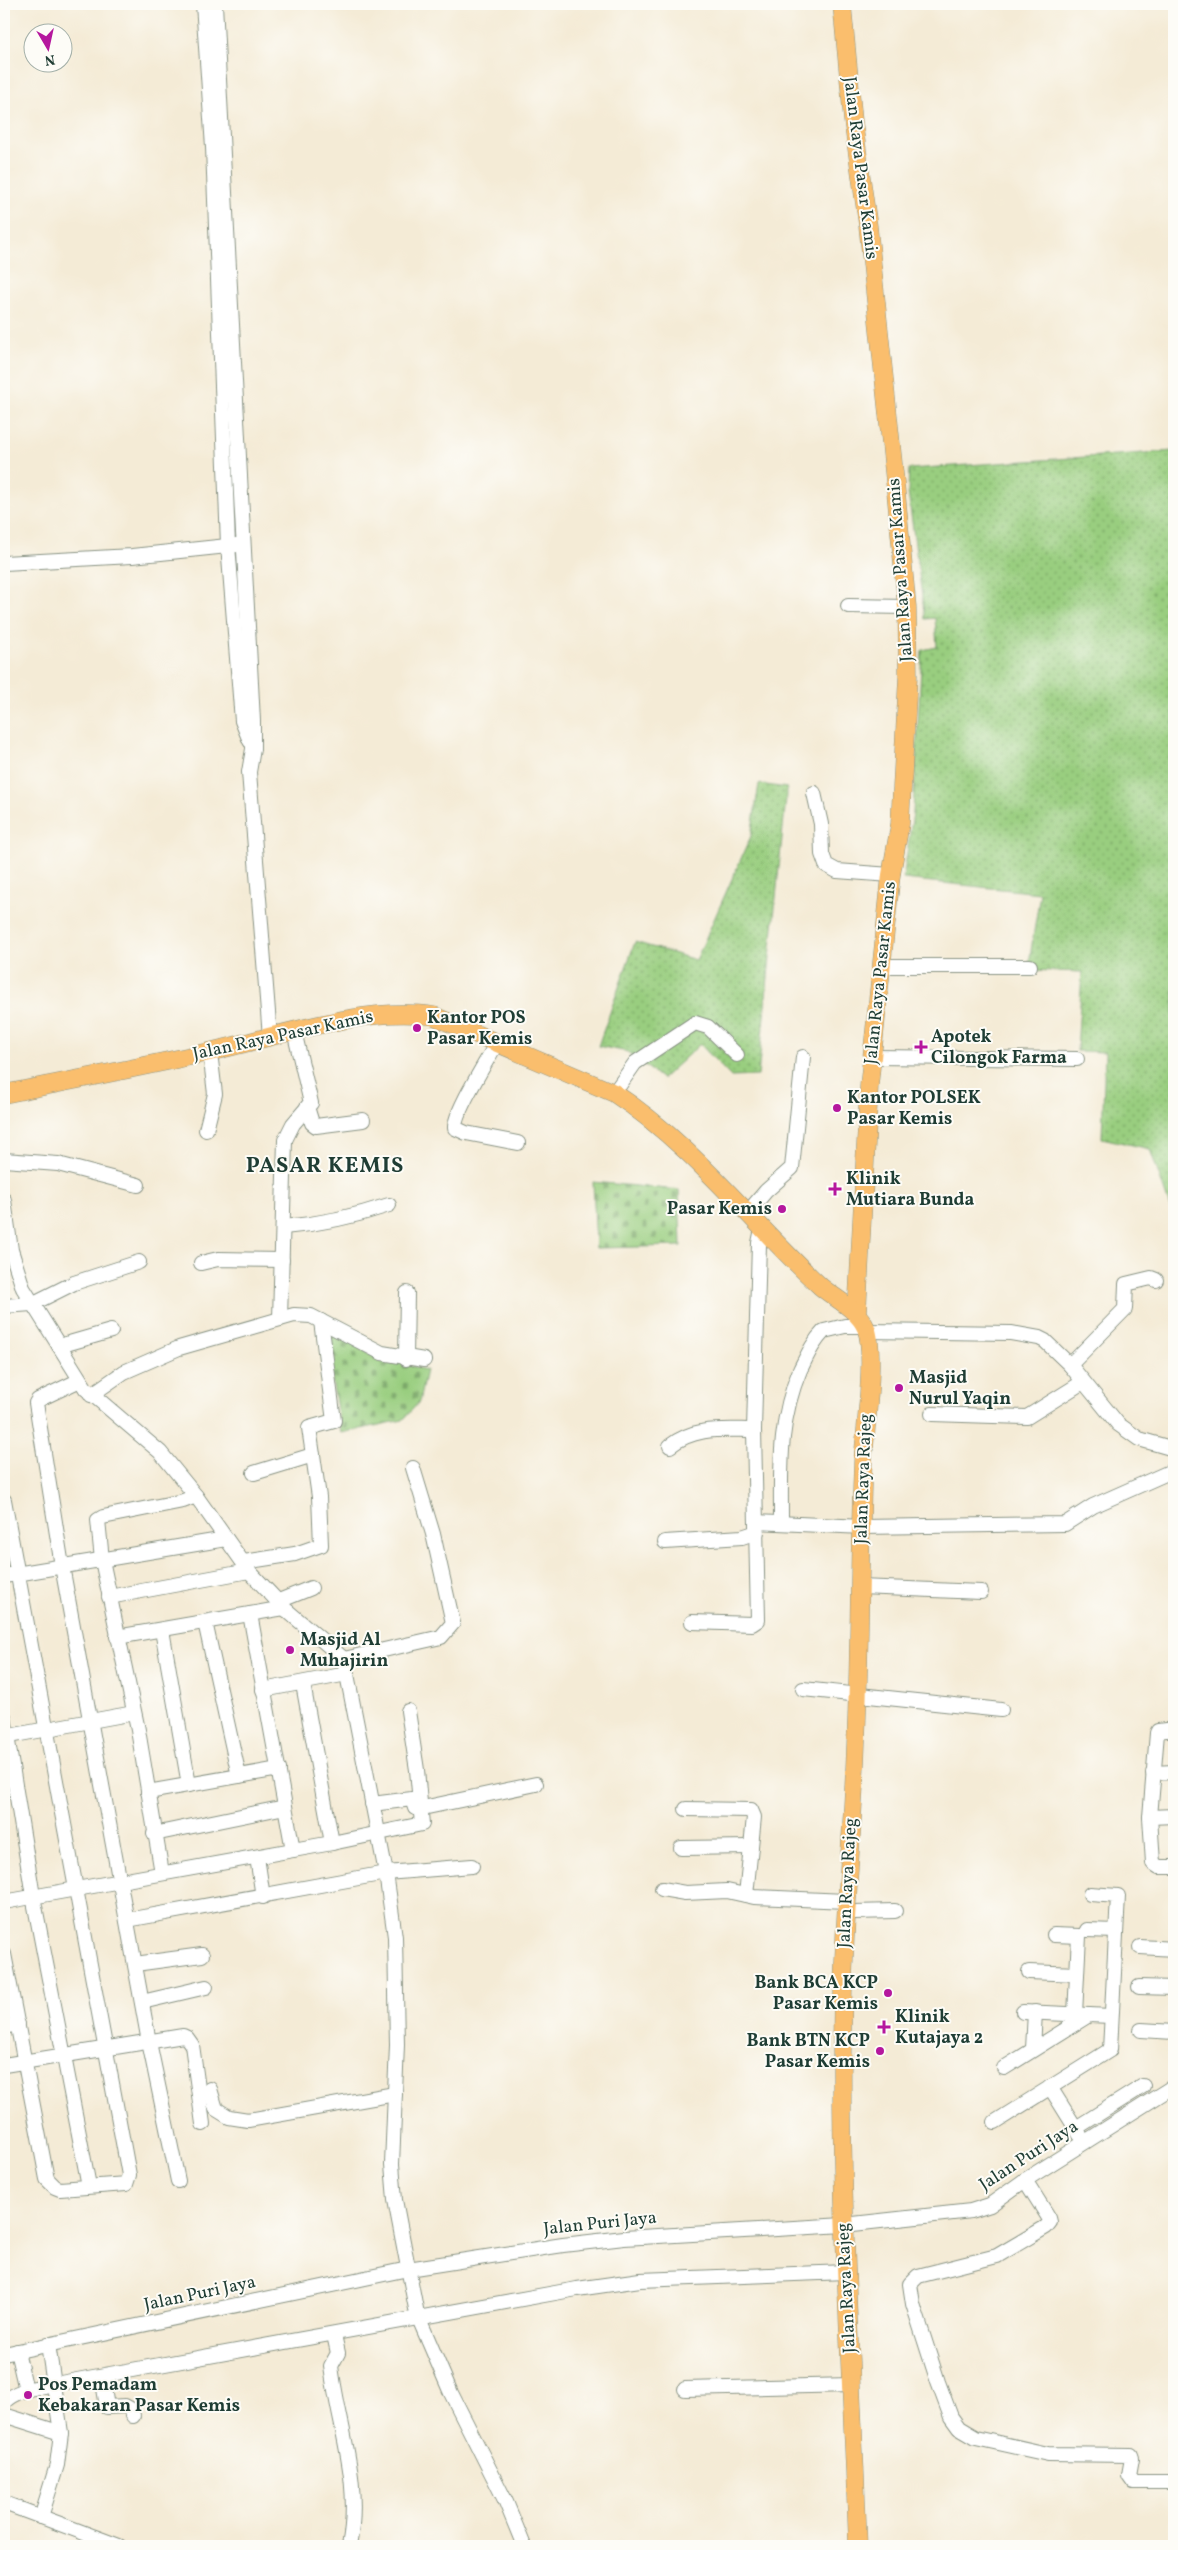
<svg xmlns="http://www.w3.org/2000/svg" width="1178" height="2550" font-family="Vollkorn,serif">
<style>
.grass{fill:url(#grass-dots);stroke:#5c865a}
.cemetery{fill:url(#cemetery-stones);stroke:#5c865a}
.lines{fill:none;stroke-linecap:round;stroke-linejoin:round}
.minor-casing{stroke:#8a9485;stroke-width:16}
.major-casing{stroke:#8a9485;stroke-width:19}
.minor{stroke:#fff;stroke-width:14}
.major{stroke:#fabe6d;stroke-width:18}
.poi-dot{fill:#b5179e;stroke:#fdfcf7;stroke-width:2}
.labels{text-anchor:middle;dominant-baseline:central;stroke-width:4;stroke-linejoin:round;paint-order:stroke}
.street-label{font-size:18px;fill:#1f3d34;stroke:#fdfcf7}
.poi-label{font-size:18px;font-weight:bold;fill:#1f3d34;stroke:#fdfcf7;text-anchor:start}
.district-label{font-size:22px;font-weight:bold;letter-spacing:1px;fill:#1f3d34;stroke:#fdfcf7}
</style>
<defs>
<pattern id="grass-dots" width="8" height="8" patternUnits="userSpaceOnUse" patternTransform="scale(1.25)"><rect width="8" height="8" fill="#99ce7f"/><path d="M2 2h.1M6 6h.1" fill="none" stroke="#7ca869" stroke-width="1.8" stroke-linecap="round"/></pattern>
<pattern id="cemetery-stones" width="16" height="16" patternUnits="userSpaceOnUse" patternTransform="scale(1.25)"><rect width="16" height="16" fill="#99ce7f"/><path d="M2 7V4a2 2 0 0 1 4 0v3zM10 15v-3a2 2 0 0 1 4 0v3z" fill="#7ca869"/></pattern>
</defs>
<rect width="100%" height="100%" fill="#fdfcf7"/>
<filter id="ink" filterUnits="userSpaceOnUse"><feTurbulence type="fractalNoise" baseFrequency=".02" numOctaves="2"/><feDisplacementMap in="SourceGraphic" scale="10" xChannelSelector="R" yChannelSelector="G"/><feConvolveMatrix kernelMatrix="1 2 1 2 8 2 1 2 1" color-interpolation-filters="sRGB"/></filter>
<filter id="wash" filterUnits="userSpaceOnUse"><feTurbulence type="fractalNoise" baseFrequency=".0096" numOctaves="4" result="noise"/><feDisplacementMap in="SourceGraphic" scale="20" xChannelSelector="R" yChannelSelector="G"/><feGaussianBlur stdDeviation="1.12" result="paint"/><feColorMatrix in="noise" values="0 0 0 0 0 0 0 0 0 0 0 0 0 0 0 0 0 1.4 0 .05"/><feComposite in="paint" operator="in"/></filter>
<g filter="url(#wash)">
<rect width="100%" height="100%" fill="#f4ebd6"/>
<g class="grass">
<path d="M 1174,451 L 1174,1219 L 1150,1149 L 1102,1138 L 1105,1052 L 1077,1051 L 1082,972 L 1028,970 L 1040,893 L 903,879 L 913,813 L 922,650 L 937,647 L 935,618 L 925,619 L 908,492 L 909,469 Z"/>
<path d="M 759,784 L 787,788 L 758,1076 L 731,1077 L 700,1044 L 662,1079 L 628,1052 L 598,1046 L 635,942 L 696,960 L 751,836 Z"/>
</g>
<g class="cemetery">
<path d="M 593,1182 L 679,1190 L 681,1246 L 596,1248 Z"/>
<path d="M 323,1326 L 371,1355 L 426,1370 L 419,1402 L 403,1420 L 341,1433 Z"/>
</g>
</g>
<g filter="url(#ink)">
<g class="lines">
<defs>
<g id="minor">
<path d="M 203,4 L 213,147 L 228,545 L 242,721 L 250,741"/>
<path d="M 215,4 L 253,721 L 253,749 L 249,772 L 270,1037"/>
<path d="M 4,563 L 132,556 L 237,545"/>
<path d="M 848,606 L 907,607"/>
<path d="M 814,793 L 821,824 L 822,854 L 826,865 L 837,871 L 891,875"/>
<path d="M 881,966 L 1030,966"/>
<path d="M 497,1042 C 488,1060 454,1112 455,1128 L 466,1133 L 518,1143"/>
<path d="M 872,1057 L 1077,1059"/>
<path d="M 614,1093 L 635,1063 L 695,1023 L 708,1027 L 737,1055"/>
<path d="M 307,1107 L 312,1123 L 316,1126 L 363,1120"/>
<path d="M 206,1130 L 215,1094 L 210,1052"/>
<path d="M 4,1160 L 58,1164 L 138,1185"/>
<path d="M 4,1200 L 11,1250 L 23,1288 L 86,1389 L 160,1452 L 196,1496 L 249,1571 L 284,1608 L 344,1659 L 386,1873 L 395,1937 L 397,2045 L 392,2164 L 395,2200 L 417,2314 L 451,2393 L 506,2502 L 524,2546"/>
<path d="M 748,1212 L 766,1191 L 792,1168 L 803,1057"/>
<path d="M 284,1227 C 321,1224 353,1217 389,1205"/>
<path d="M 201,1263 L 218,1259 L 282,1260"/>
<path d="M 4,1306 L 32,1304 L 74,1283 L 139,1262"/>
<path d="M 280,1319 L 285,1140 L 293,1124 L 311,1103 L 294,1031"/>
<path d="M 867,1331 L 1011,1333 L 1039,1338 L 1045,1341 L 1070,1365 L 1118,1424 L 1139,1439 L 1174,1449"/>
<path d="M 59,1346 L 111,1331"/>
<path d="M 406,1359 L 407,1293"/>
<path d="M 1070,1365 L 1125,1309 L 1126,1284 L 1151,1278 L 1156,1280"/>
<path d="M 80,1380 L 38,1400 L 36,1403 L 62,1566 L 149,2042 L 178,2181"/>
<path d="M 91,1395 L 124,1372 L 179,1348 L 294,1315 L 311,1316 L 382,1353 L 424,1360"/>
<path d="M 932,1414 L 1027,1417 L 1083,1382"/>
<path d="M 670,1446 C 695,1426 723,1430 754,1430"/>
<path d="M 313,1455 L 309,1428 L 334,1421 L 321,1321"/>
<path d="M 4,1500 L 129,2175 L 126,2184 L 60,2189 L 55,2187 L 47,2179 L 4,1954"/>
<path d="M 756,1522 L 863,1527 L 1065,1524 L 1093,1506 L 1174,1470"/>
<path d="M 781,1523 C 781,1468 778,1422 800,1370 C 807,1356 813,1342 824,1331 L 845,1326 L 865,1326"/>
<path d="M 665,1542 L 742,1537 L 757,1532"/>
<path d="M 244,1562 L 295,1554 L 321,1545 L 319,1497 L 313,1455 L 254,1473"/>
<path d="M 4,1576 L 226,1539"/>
<path d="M 860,1587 L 981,1592"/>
<path d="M 109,1597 L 249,1571"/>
<path d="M 279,1601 L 311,1588"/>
<path d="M 250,1614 L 293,1850"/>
<path d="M 205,1622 L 239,1776"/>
<path d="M 692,1622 L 752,1624 L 758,1620 L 754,1430 L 759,1243 L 762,1229"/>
<path d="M 162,1630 L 189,1785"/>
<path d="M 117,1637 L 284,1608"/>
<path d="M 344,1659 L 441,1637 L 453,1623 L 433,1534 L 413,1468"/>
<path d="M 303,1684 L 332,1843"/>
<path d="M 803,1689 L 1001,1710"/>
<path d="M 263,1690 L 347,1674"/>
<path d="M 4,1717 L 33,1896 L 89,2186"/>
<path d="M 1174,1729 L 1158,1731 L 1157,1733 L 1150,1817 L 1153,1863 L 1159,1867 L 1174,1867"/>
<path d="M 4,1737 L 134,1713"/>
<path d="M 1153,1773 L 1174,1772"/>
<path d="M 148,1792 L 279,1769"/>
<path d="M 372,1804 L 412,1799 L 415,1808 L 418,1809 L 536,1784"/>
<path d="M 686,1809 L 751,1810 L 754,1817 L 746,1895"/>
<path d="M 1150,1817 L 1174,1816"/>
<path d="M 154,1834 L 285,1807"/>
<path d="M 681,1848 L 751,1847"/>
<path d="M 257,1857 L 263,1897"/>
<path d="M 162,1873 L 138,1730 L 102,1560 L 98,1520 L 103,1517 L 183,1501 L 196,1496"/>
<path d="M 662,1889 L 685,1893 L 727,1891 L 754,1897 L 846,1901"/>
<path d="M 4,1902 L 332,1843 L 422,1824 L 417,1770 L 408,1711"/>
<path d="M 846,1915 L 854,1912 L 895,1911"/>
<path d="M 127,1920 L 386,1873 L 472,1866"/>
<path d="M 1087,1930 L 1116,1931"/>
<path d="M 1054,1935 L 1079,1936 L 1075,2014"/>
<path d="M 1140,1947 L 1174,1949"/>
<path d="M 135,1964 L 202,1955"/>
<path d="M 1029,1972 L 1077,1974"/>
<path d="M 1139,1987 L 1174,1988"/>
<path d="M 142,2002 L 206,1987"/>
<path d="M 1023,2012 L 1111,2016"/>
<path d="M 4,2027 L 18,2024"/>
<path d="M 1141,2030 L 1174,2032"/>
<path d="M 1033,2049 L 1035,2012"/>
<path d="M 4,2065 L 183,2036 L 187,2038 L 192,2045 L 203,2124"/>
<path d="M 1004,2068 L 1089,2015"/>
<path d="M 1050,2087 L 1080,2135"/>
<path d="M 210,2089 L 216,2109 L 229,2117 L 248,2120 L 395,2094"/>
<path d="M 995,2122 L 1110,2050 L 1118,1896 L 1090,1894"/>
<path d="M 1076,2128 L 1143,2086"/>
<path d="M 1025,2180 L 1049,2218 L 1050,2222 L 1046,2227 L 997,2256 L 918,2276 L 910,2284 L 913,2304 L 938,2382 L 951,2417 L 959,2428 L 976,2438 L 1048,2454 L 1131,2455 L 1132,2458 L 1129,2475 L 1134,2482 L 1174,2482"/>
<path d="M 334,2335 L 338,2353 L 331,2366 C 339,2429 362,2482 349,2546"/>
<path d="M 17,2351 L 26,2390"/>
<path d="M 4,2354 L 408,2269 L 563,2245 L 624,2238 L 844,2225 L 971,2211 L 990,2205 L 1025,2180 L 1174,2086"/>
<path d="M 102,2376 L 107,2407 L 125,2406 L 132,2410 L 133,2416"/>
<path d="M 685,2389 L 852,2385"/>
<path d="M 4,2402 C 17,2389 37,2388 55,2384 L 577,2289 L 640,2280 L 846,2272"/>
<path d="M 4,2415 L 61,2433"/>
<path d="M 4,2503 L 119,2546"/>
<path d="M 41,2517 L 57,2465 L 61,2433 L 48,2344"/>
</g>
<g id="major">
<path d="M 842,4 L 853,121 L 868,226 L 895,482 L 907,607 L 908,676 L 900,824 L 891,875 L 869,1086 L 857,1314"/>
<path d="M 4,1094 C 73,1080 144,1067 213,1051 C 278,1036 368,1005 434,1016 L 614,1093 C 693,1145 751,1222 820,1286 C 835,1299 858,1309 866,1328 C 876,1352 865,1432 863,1461 C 859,1556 860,1650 856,1744 C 853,1826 845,1907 843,1988 C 838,2174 851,2360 858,2546"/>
</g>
</defs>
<use href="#minor" class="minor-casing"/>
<use href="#major" class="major-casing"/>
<use href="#minor" class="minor"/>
<use href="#major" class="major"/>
</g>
</g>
<g class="poi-dot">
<circle cx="417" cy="1028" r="5"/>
<path d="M918.5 1039.5h5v5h5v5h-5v5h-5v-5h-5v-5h5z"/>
<circle cx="837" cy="1108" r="5"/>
<path d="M832.5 1181.5h5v5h5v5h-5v5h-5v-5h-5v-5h5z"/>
<circle cx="782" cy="1209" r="5"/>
<circle cx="899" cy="1388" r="5"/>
<circle cx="290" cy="1650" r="5"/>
<circle cx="888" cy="1993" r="5"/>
<path d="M881.5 2019.5h5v5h5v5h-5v5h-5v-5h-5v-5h5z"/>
<circle cx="880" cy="2051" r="5"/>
<circle cx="28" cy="2395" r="5"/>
</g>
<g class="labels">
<g class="street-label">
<text transform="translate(860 168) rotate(83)">Jalan Raya Pasar Kamis</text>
<text transform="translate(901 570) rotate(-94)">Jalan Raya Pasar Kamis</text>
<text transform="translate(881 973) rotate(-84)">Jalan Raya Pasar Kamis</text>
<text transform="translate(283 1036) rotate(-12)">Jalan Raya Pasar Kamis</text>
<text transform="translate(864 1479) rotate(-88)">Jalan Raya Rajeg</text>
<text transform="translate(848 1883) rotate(-87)">Jalan Raya Rajeg</text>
<text transform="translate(1029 2156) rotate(-33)">Jalan Puri Jaya</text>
<text transform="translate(600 2224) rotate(-6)">Jalan Puri Jaya</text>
<text transform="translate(847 2288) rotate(-93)">Jalan Raya Rajeg</text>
<text transform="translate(200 2294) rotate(-12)">Jalan Puri Jaya</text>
</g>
<g class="poi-label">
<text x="427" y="1018">Kantor POS<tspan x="427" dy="21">Pasar Kemis</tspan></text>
<text x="931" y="1037">Apotek<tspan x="931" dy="21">Cilongok Farma</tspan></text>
<text x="847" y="1098">Kantor POLSEK<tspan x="847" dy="21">Pasar Kemis</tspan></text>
<text x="846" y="1179">Klinik<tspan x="846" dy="21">Mutiara Bunda</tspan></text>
<text x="772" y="1209" text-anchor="end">Pasar Kemis</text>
<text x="909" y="1378">Masjid<tspan x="909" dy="21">Nurul Yaqin</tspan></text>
<text x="300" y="1640">Masjid Al<tspan x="300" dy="21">Muhajirin</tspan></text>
<text x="878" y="1983" text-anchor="end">Bank BCA KCP<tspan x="878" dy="21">Pasar Kemis</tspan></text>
<text x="895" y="2017">Klinik<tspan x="895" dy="21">Kutajaya 2</tspan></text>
<text x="870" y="2041" text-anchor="end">Bank BTN KCP<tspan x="870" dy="21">Pasar Kemis</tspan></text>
<text x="38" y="2385">Pos Pemadam<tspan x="38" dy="21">Kebakaran Pasar Kemis</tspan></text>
</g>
<g class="district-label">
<text x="325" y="1166">PASAR KEMIS</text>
</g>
</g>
<rect width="1178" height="2550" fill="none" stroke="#fdfcf7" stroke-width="20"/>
<g transform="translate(48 48) rotate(171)"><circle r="24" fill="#fdfcf7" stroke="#a4b0a9"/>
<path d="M0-4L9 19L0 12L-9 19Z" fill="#b5179e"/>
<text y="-8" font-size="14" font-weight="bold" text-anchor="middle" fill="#1f3d34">N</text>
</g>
</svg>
